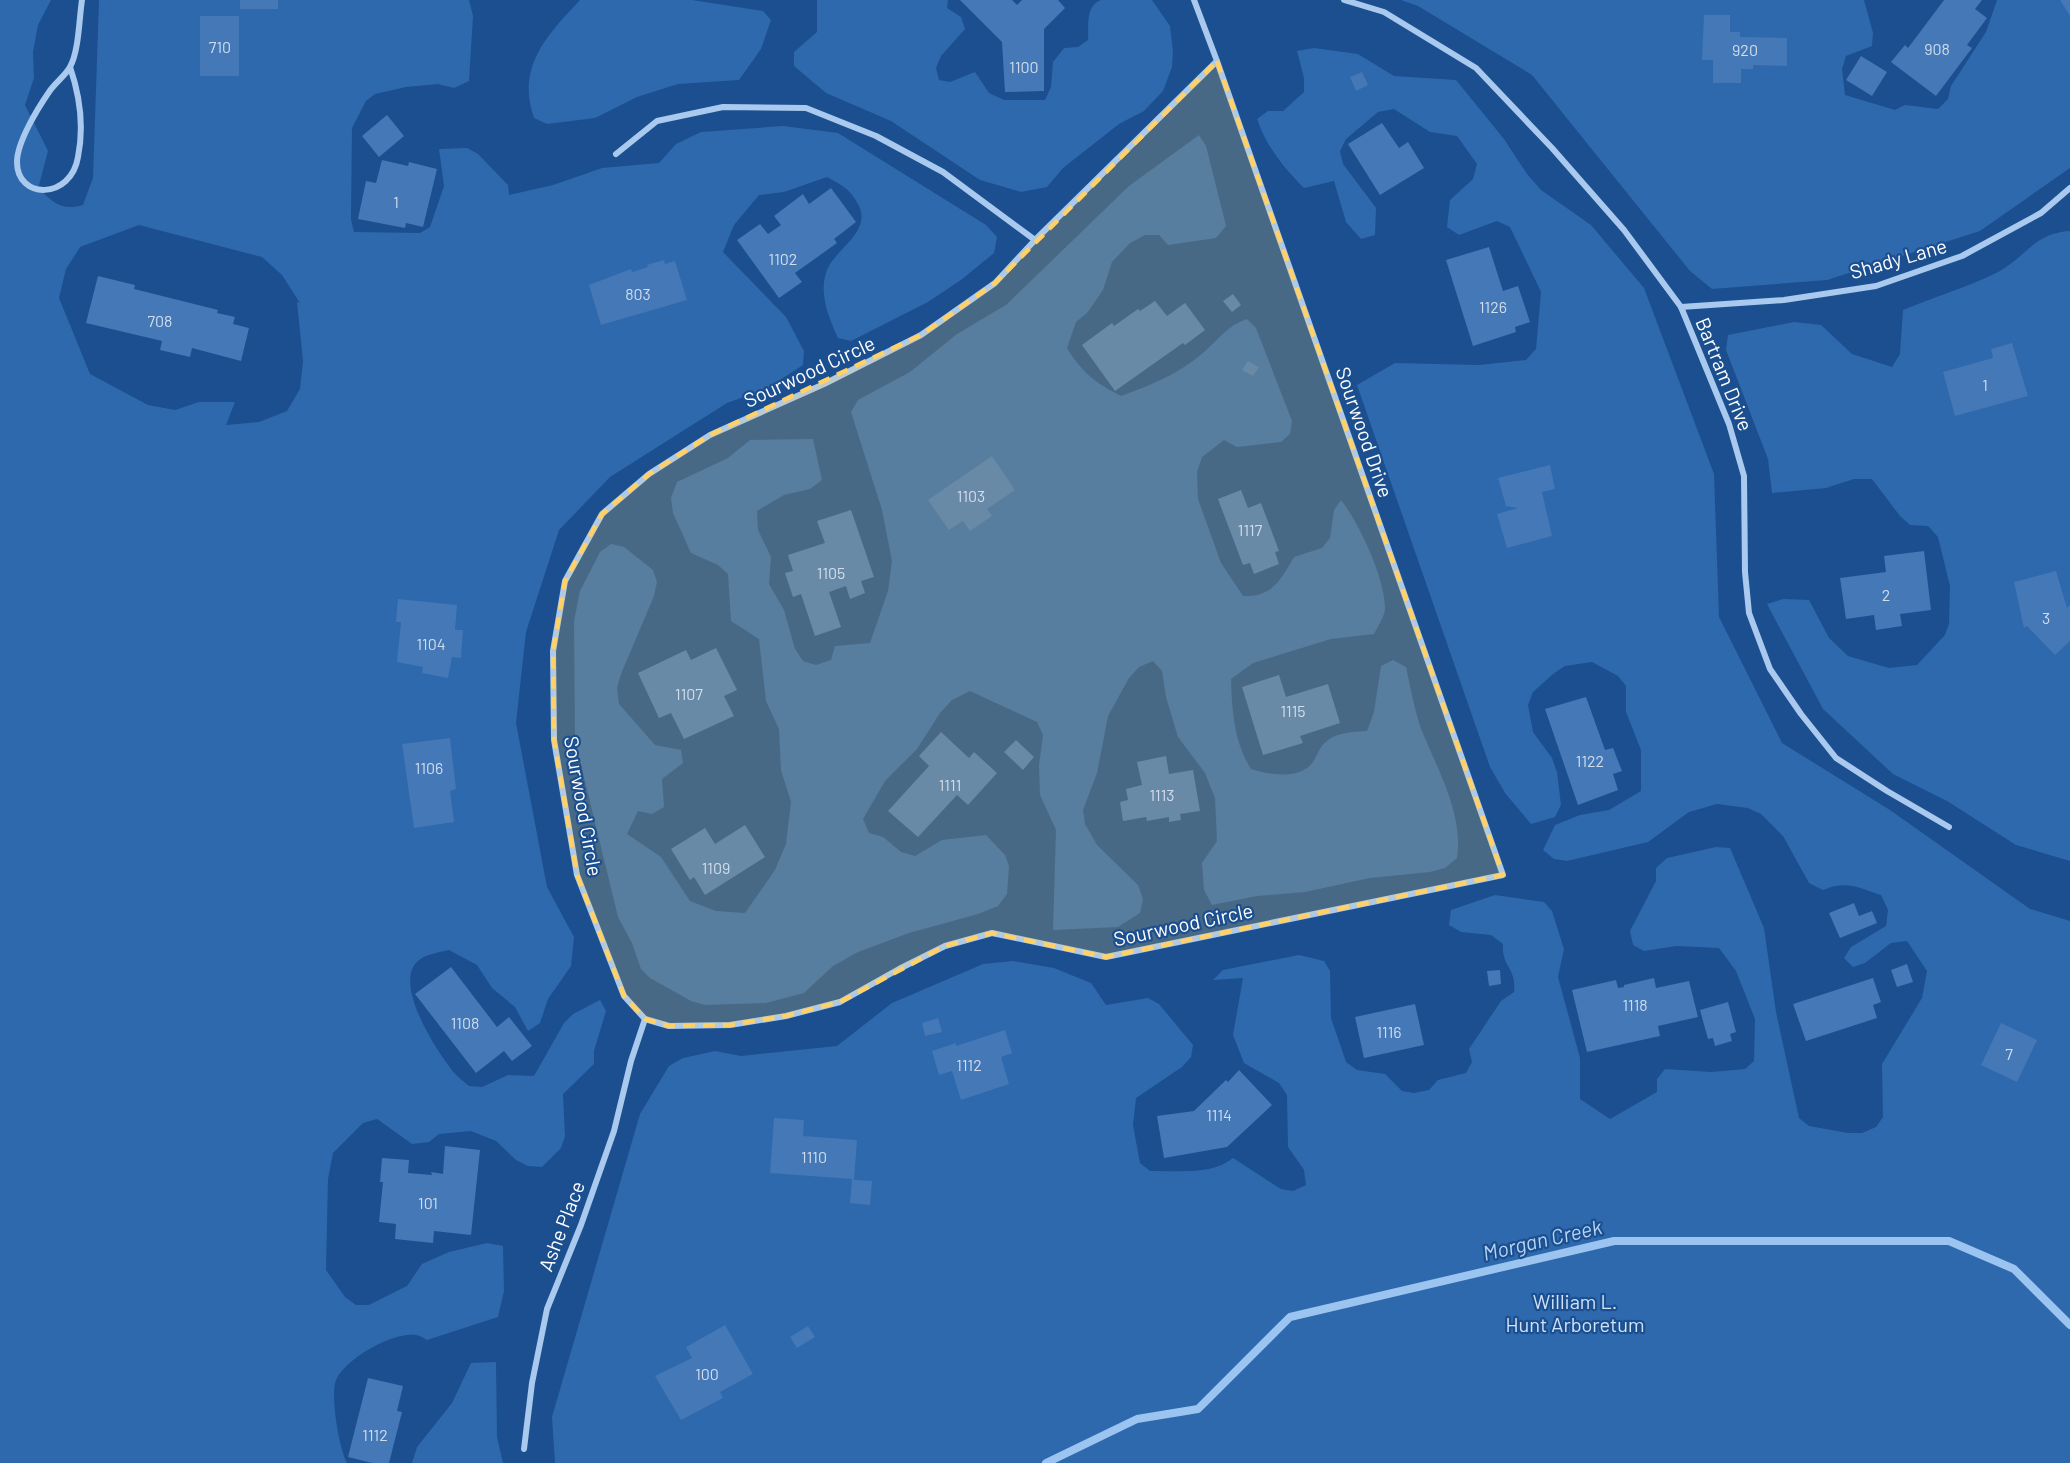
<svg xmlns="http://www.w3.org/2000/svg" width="2070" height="1463" font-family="Barlow,sans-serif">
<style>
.green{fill:#2e69ad;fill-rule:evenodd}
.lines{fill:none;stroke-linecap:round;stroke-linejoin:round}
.stream{stroke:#9cc4f0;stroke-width:8}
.building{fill:#4478b7}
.street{stroke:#a9c9ee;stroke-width:6}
.marked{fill:#ffd166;fill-opacity:0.2;stroke:#ffd166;stroke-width:4.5;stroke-dasharray:12 8;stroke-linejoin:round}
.labels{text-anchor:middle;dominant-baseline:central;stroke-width:4.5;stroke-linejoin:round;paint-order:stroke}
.number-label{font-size:16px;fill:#d0dded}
.street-label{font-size:20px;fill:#fff;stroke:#1b4f8f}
.park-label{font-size:20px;fill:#cfe3fa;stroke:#1b4f8f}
.water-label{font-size:21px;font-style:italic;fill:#b5d3f5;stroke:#1b4f8f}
</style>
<rect width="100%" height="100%" fill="#1b4f8f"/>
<g class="green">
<path d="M 0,0 L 51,0 L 38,25 L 33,52 L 34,78 L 25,105 L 48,151 L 38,189 C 55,203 61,211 83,205 L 93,178 L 99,0 L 469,0 L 473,16 L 469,81 L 454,88 L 438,84 L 406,87 L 375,94 L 366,101 L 352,128 L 351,219 L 354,232 L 420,233 L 430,227 L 444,186 L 439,149 L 467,148 L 478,154 L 508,185 L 509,195 L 553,185 L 602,168 L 659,163 L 676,144 L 701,132 L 783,126 L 838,133 L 986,225 L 997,237 L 994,253 L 961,280 L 928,302 L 851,341 L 838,338 C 829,318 818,293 827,270 C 836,248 873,231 858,204 C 849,188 843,186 827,177 L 784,192 L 759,195 L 734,225 L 723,252 L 786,317 L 804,351 L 803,365 L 766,389 L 727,403 L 610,477 L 559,530 L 526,632 L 516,723 L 547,887 L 574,937 L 571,966 L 548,999 L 540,1023 L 528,1031 L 515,1007 L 492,988 L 477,965 L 449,950 C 441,952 429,954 422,958 C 389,977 434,1046 449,1066 C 454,1074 462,1080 469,1086 L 482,1087 L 508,1075 L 534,1076 L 564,1023 L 573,1014 L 600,1000 L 606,1011 L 594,1051 L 594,1064 L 563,1094 L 565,1136 L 561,1148 L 542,1167 L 528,1166 L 516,1160 L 496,1141 L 471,1131 L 439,1134 L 429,1142 L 412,1144 L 377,1119 L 363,1123 L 333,1153 L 328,1179 L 326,1270 L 345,1297 L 356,1305 L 369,1305 L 407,1286 L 422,1264 L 449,1252 L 487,1243 L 503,1246 L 504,1291 L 498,1317 L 427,1340 C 424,1338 419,1335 415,1335 C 392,1332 345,1359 336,1380 C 330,1395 339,1448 347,1463 L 0,1463 ZM 139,225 L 262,257 L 282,275 L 300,303 L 297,302 L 303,361 L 300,389 L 287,411 L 259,422 L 226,425 L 235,402 L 199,402 L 175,410 L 148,405 L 90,374 L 59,298 L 66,269 L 80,247 Z"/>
<path d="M 580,0 L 692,0 L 763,11 L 771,20 L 761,49 L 739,80 L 678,84 L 637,97 L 595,118 L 547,124 L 534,118 C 516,67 547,35 580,0 Z"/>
<path d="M 817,0 L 948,0 L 947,8 L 961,17 L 965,29 L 941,56 L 936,68 L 939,80 L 950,82 L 975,72 L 989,93 L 1004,100 L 1045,100 L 1051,87 L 1053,62 L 1064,48 L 1078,47 L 1088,40 C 1089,26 1085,6 1101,0 L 1152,0 L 1170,26 L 1173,51 L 1172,67 L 1163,91 L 1144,111 L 1119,124 L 1063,168 L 1047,187 L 1021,192 L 980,180 L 891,121 L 826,93 L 794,66 L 794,52 L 817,32 Z"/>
<path d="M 1401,0 L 1864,0 L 1873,33 L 1872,46 L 1846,56 L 1842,69 L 1845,95 L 1895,110 L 1905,105 L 1938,109 L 1948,99 L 1951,86 L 1986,32 L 1997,0 L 2070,0 L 2070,168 L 1980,231 L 1827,280 L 1712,289 L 1690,271 L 1532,75 L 1418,6 Z"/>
<path d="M 1314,48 L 1358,54 L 1394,76 L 1456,80 L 1504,139 L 1527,174 L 1541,190 L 1591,225 L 1644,288 L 1714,474 L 1719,617 L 1782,743 L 1890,810 L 2030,909 L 2070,921 L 2070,1463 L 555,1463 L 552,1417 L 640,1114 L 669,1066 L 683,1058 L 715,1051 L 741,1056 L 837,1046 L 892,1003 L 983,964 L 1013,961 L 1054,968 L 1091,983 L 1106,1005 L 1148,998 L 1159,1004 L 1193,1045 L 1191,1057 L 1182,1067 L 1136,1098 L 1133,1125 L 1140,1163 L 1150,1171 C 1177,1170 1211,1176 1233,1158 L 1281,1189 L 1293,1191 L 1306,1185 L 1304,1170 L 1288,1147 L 1287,1095 L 1279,1083 L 1244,1063 L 1233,1035 L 1243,978 L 1213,980 L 1223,970 L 1299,955 L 1324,961 L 1330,971 L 1331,1018 L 1346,1062 L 1357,1070 L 1385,1074 L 1402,1091 L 1414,1093 L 1429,1090 L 1438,1080 L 1466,1073 L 1472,1062 L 1469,1049 L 1501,1001 L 1514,992 C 1517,968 1501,967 1503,944 L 1491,935 L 1461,932 L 1449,925 L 1451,910 L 1495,895 L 1544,902 L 1552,911 L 1564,949 L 1558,977 L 1580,1058 L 1580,1099 L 1610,1119 L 1657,1092 L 1657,1079 L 1665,1069 L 1711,1072 L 1745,1069 L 1754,1061 L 1755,1019 L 1736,971 L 1719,948 L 1676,946 L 1644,951 L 1633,945 L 1630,931 L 1656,881 L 1656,868 L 1667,858 L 1716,847 L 1730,848 L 1764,928 L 1776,1012 L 1799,1118 L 1809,1126 L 1848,1133 L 1862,1133 L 1876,1127 L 1883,1117 L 1882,1064 L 1922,998 L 1927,971 L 1907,941 L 1891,943 L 1865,963 L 1853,967 L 1844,958 L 1851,947 L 1886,926 L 1888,910 L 1881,895 C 1858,888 1847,880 1823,890 L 1809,883 L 1783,836 L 1761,814 L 1748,808 L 1717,804 L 1689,812 L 1648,842 L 1567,861 L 1554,859 L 1543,850 L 1555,825 L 1580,815 L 1609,810 L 1641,791 L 1641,750 L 1626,712 L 1626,686 L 1618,676 L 1592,662 L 1565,666 L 1553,674 L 1533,692 L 1528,705 L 1533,732 L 1552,758 L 1557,772 L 1561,805 L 1555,817 L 1531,824 L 1505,793 L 1490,767 L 1357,385 L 1395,363 L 1479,365 L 1526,360 L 1536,349 L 1541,292 L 1510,227 L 1497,221 L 1459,235 L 1447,227 L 1450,200 L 1473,179 L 1477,164 L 1457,136 L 1430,132 L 1394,109 L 1378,112 L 1346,139 L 1340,151 L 1343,164 L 1376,208 L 1375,235 L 1361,239 L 1346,222 L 1334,181 L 1304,188 C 1284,168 1266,146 1257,119 L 1268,111 L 1283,111 L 1304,92 L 1304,78 L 1297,51 Z"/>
<path d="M 1199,135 L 1206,146 L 1226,226 L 1216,238 L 1168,245 L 1159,235 L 1145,235 L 1130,243 L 1112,262 L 1103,290 L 1087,313 L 1076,322 L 1067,348 C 1082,373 1096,383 1121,396 C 1152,385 1178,374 1203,353 C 1218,340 1228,325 1247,319 L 1256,328 L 1292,421 L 1290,434 L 1281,442 L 1237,447 L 1224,440 L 1202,457 L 1197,472 L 1198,499 L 1221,563 L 1243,596 C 1272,597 1281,580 1294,557 L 1322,548 L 1330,538 L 1334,510 L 1341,500 C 1359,523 1385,578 1385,608 C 1385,616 1378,626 1374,634 L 1331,639 L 1253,663 L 1231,679 C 1232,710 1234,742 1251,769 C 1270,775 1300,780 1313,762 C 1317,756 1320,746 1326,742 C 1336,732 1354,732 1367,731 L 1374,712 L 1381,666 L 1393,660 L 1406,667 C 1410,686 1414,707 1420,726 C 1436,767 1464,813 1457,858 L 1445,868 L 1430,872 L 1370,878 L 1305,892 L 1257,896 L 1212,905 L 1204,890 L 1202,863 L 1217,841 L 1215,798 L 1205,773 L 1178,737 L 1166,697 L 1162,671 L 1153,661 L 1139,667 L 1129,678 L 1108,716 L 1097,773 L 1083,810 L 1085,824 L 1097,845 L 1138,885 L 1143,899 L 1140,913 L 1118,927 L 1053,930 L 1056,830 L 1040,795 L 1039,765 L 1043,735 L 1037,722 L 970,691 L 952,700 L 940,713 L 917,749 L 885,781 L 863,819 L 869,833 L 883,837 L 901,852 L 915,856 L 942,840 L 986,835 L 1005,855 L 1009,866 L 1007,894 L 998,906 L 978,914 L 909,933 L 858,952 L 833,966 L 804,993 L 766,1003 L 705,1005 L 691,1001 L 650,978 L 641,969 L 632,943 L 618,917 L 575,740 L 574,621 L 580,591 L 600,552 L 611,544 L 624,547 L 653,570 L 657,582 L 654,596 L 621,674 L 617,688 L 619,704 L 655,745 L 681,750 L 683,763 L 662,779 L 664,807 L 652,814 L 638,811 L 627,834 L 661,857 L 690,901 L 716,911 L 745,913 L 775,870 L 786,844 L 791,802 L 781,770 L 779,729 L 766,701 L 759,639 L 731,621 L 728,574 L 718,565 L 691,553 L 673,513 L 671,498 L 677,482 L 728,458 L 750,440 L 813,439 L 822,480 L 810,489 L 784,495 L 757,511 L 758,530 L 771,557 L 769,584 L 784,610 L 795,649 L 803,661 L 816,665 L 831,660 L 835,646 L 870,643 L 888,591 L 892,561 L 882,510 L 851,412 L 858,400 L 910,372 L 957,334 L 1006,305 L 1129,186 Z"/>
<path d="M 2070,231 L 2070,861 L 2016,845 L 1947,801 L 1893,774 L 1823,709 L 1767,604 L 1783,599 L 1809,600 L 1829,638 L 1848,656 L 1889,668 L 1917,665 L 1945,635 L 1949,624 L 1950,586 L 1938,537 L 1928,526 L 1910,525 L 1900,516 L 1872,479 L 1854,479 L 1826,488 L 1772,493 L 1768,459 L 1726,350 L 1728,335 L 1794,322 L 1821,325 L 1852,354 L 1892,367 L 1900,354 L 1903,310 C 1934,297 1968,287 1998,272 C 2026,257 2034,233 2070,231 Z"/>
<path d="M 496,1362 L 497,1437 L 503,1463 L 412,1463 L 417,1447 L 452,1403 L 471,1363 Z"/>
</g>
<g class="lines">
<path class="stream" d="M 1046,1463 L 1137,1419 L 1198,1409 L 1290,1317 L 1614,1241 L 1949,1241 L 2014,1269 L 2070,1325"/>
</g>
<g class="building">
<rect x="240" y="0" width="38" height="9"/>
<path d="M 960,0 L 1012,0 L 1017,5 L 1022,0 L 1058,0 L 1065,8 L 1044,29 L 1044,91 L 1005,92 L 1002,42 Z"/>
<path d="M 1944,0 L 1982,0 L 1975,9 L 1987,18 L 1967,45 L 1972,48 L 1936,96 L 1891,62 L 1905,45 L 1908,48 Z"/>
<path d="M 2060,0 L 2070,0 L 2070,16 Z"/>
<path d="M 1704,15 L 1730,15 L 1730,32 L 1740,32 L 1740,37 L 1787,38 L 1787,66 L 1753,65 L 1753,69 L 1741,69 L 1741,83 L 1713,83 L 1713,60 L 1702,60 Z"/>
<rect x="200" y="16" width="39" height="60"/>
<path d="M 1861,56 L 1887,72 L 1872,96 L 1846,80 Z"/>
<path d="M 1362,72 L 1368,85 L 1356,91 L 1350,77 Z"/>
<path d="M 387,115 L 404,136 L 379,157 L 362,136 Z"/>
<path d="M 1382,123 L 1399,148 L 1408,142 L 1424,168 L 1380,195 L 1348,144 Z"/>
<path d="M 382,160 L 408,166 L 409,162 L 437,169 L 423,227 L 406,223 L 405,228 L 358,219 L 366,181 L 376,183 Z"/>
<path d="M 831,188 L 856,222 L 834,239 L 837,243 L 795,273 L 802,282 L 779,298 L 737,240 L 760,224 L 768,234 L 781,225 L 774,216 L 803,194 L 809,204 Z"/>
<path d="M 1489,247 L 1503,291 L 1518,286 L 1530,322 L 1515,327 L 1516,332 L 1473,346 L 1446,260 Z"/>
<path d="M 664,260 L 665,264 L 675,261 L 687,300 L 601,325 L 589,285 L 631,269 L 632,272 L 648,267 L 647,265 Z"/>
<path d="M 98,276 L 135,285 L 134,289 L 218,310 L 217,313 L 235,317 L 233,324 L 249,328 L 241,361 L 192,348 L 190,357 L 160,350 L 162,341 L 86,323 Z"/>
<path d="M 1233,294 L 1241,305 L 1232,312 L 1223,301 Z"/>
<path d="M 1155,301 L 1167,316 L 1185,303 L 1205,330 L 1185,345 L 1183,343 L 1115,391 L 1082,345 L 1112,323 L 1114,326 L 1138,309 L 1140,311 Z"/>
<path d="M 2012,343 L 2028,396 L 1955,416 L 1943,372 L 1993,358 L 1991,349 Z"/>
<path d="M 1248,361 L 1259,367 L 1253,376 L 1242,370 Z"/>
<path d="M 992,456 L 1015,490 L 987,509 L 992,516 L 970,531 L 963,521 L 949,530 L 928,500 Z"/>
<path d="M 1550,465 L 1555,489 L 1542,492 L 1552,536 L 1507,548 L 1497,514 L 1518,508 L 1506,506 L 1498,478 Z"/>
<path d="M 1241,490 L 1248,508 L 1261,503 L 1279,551 L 1275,552 L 1279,564 L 1254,574 L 1250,563 L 1243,565 L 1218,499 Z"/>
<path d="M 851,510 L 874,577 L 861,581 L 865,593 L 850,599 L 846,586 L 829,592 L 841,627 L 815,636 L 801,594 L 793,597 L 785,573 L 793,571 L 788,555 L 825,543 L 817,521 Z"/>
<path d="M 1924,551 L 1931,610 L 1900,614 L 1902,626 L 1876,630 L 1874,615 L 1846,619 L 1840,578 L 1886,572 L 1884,556 Z"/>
<path d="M 2056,571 L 2067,608 L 2070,605 L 2070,641 L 2055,655 L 2027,626 L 2024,628 L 2014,582 Z"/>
<path d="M 398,599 L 457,605 L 455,630 L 463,630 L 461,658 L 452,657 L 448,678 L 422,673 L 423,667 L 397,662 L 401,622 L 396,622 Z"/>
<path d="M 716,648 L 737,690 L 724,696 L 734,716 L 684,739 L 671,713 L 659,718 L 638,673 L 686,650 L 691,660 Z"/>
<path d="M 1279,675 L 1286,697 L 1328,684 L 1340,723 L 1300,736 L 1303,743 L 1263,755 L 1242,687 Z"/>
<path d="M 1586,697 L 1605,750 L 1613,748 L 1622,771 L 1613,774 L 1618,790 L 1578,805 L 1545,709 Z"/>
<path d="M 941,732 L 969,758 L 974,752 L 997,773 L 968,805 L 957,795 L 918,837 L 888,811 L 929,766 L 919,756 Z"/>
<path d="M 450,738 L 456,789 L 450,791 L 454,822 L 414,828 L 402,744 Z"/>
<path d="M 1016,740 L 1034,757 L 1023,770 L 1004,752 Z"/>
<path d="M 1166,756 L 1169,774 L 1193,770 L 1200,811 L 1180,814 L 1181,820 L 1169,822 L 1169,817 L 1147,821 L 1146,817 L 1123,821 L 1120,802 L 1128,800 L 1126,789 L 1142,785 L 1137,762 Z"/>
<path d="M 745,825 L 765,857 L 705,895 L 694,877 L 690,880 L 671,849 L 705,828 L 715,844 Z"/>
<path d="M 1854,903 L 1859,916 L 1872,911 L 1877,923 L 1840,938 L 1829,913 Z"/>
<path d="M 1907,964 L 1913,982 L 1897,987 L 1891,970 Z"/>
<path d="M 451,967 L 497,1027 L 509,1017 L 532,1046 L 512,1061 L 504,1051 L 476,1073 L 415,994 Z"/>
<path d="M 1500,970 L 1501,984 L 1489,986 L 1487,971 Z"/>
<path d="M 1654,978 L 1656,988 L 1689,981 L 1698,1017 L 1658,1026 L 1660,1036 L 1587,1052 L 1572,990 L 1616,980 L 1618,988 L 1624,987 L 1624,985 Z"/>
<path d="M 1873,978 L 1881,1002 L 1873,1005 L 1877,1018 L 1806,1041 L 1793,1004 Z"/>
<path d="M 1728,1002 L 1736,1032 L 1730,1034 L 1732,1041 L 1715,1046 L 1713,1038 L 1708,1039 L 1700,1010 Z"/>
<path d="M 1415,1004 L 1424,1045 L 1364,1058 L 1355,1017 Z"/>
<path d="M 938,1018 L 942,1032 L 925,1036 L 922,1023 Z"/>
<path d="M 2001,1023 L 2037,1040 L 2017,1082 L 1981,1065 Z"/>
<path d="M 1005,1030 L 1012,1053 L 1001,1057 L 1009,1084 L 961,1100 L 952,1071 L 939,1075 L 932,1051 L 956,1043 L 956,1046 Z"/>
<path d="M 1239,1070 L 1272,1105 L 1227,1147 L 1164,1158 L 1157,1116 L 1194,1111 L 1226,1080 L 1228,1082 Z"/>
<path d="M 774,1118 L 804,1120 L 803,1136 L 857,1140 L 854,1180 L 872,1181 L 870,1205 L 850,1203 L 852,1179 L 770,1173 Z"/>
<path d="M 445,1146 L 480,1150 L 471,1235 L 434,1231 L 433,1243 L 395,1239 L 396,1224 L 379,1222 L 383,1182 L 380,1182 L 382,1158 L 409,1160 L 408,1173 L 432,1175 L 431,1172 L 443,1174 Z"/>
<path d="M 725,1325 L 753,1374 L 720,1392 L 723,1398 L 681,1420 L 655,1376 L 692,1358 L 686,1347 Z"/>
<path d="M 808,1326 L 815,1337 L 797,1348 L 790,1337 Z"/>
<path d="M 368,1378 L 403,1386 L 397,1411 L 402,1412 L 389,1463 L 372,1463 L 348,1457 Z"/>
</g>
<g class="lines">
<g class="street">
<path d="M 1194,0 L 1217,61 L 1503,875 L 1106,957 L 992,933 L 945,946 L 899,969 L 840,1002 L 786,1016 L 730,1025 L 669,1026 L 645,1019 L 624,996 L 577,875 L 554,740 L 553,651 L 565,581 L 602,514 L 649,474 L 710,435 L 824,384 L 921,335 L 995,283 L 1035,240 L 1217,61"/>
<path d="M 1344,0 L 1384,12 L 1476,68 L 1552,148 L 1624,230 L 1681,307 L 1729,424 L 1744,476 L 1745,572 L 1749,613 L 1770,669 L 1801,714 L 1836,758 L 1887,791 L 1949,827"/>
<path d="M 70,67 C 80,96 84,127 78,157 C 71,200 17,200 17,162 C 17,142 38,108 49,92 C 55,83 65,76 70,67 C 79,51 79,19 82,0"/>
<path d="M 616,154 L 657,121 L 723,107 L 806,108 L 876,136 L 943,172 L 1035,240"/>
<path d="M 1681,307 L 1784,300 L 1876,286 L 1962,256 L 2041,213 L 2070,188"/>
<path d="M 524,1449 L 532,1383 L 547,1309 L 581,1225 L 614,1131 L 631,1061 L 645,1019"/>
</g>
</g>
<path class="marked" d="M 1217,61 L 1503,875 L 1106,957 L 992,933 L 945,946 L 840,1002 L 786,1016 L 730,1025 L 669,1026 L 645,1019 L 624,996 L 577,875 L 554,740 L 553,651 L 565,581 L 602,514 L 649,474 L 710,435 L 921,335 L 995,283 Z"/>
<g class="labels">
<g class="number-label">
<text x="220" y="46">710</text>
<text x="1937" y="48">908</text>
<text x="1745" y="49">920</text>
<text x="1024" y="66">1100</text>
<text x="396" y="201">1</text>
<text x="783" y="258">1102</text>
<text x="638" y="293">803</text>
<text x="1493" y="306">1126</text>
<text x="160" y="320">708</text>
<text x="1985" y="384">1</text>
<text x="971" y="495">1103</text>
<text x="1250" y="529">1117</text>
<text x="831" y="572">1105</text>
<text x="1886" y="594">2</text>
<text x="2046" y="617">3</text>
<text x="431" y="643">1104</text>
<text x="689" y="693">1107</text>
<text x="1293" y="710">1115</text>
<text x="1590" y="760">1122</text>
<text x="429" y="767">1106</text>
<text x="950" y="784">1111</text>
<text x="1162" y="794">1113</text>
<text x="716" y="867">1109</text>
<text x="1635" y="1004">1118</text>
<text x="465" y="1022">1108</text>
<text x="1389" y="1031">1116</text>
<text x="2009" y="1053">7</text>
<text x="969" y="1064">1112</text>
<text x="1219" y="1114">1114</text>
<text x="814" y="1156">1110</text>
<text x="428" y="1202">101</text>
<text x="707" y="1373">100</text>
<text x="375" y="1434">1112</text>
</g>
<g class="street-label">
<text transform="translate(1898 258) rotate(-16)">Shady Lane</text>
<text transform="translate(809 371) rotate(-25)">Sourwood Circle</text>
<text transform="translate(1725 374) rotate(68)">Bartram Drive</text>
<text transform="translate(1365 432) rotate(71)">Sourwood Drive</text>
<text transform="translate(584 806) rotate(80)">Sourwood Circle</text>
<text transform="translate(1183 924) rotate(-12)">Sourwood Circle</text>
<text transform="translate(561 1226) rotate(-69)">Ashe Place</text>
</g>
<g class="park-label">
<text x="1575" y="1301">William L.<tspan x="1575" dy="23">Hunt Arboretum</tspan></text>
</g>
<g class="water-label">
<text transform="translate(1542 1239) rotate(-13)">Morgan Creek</text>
</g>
</g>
</svg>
